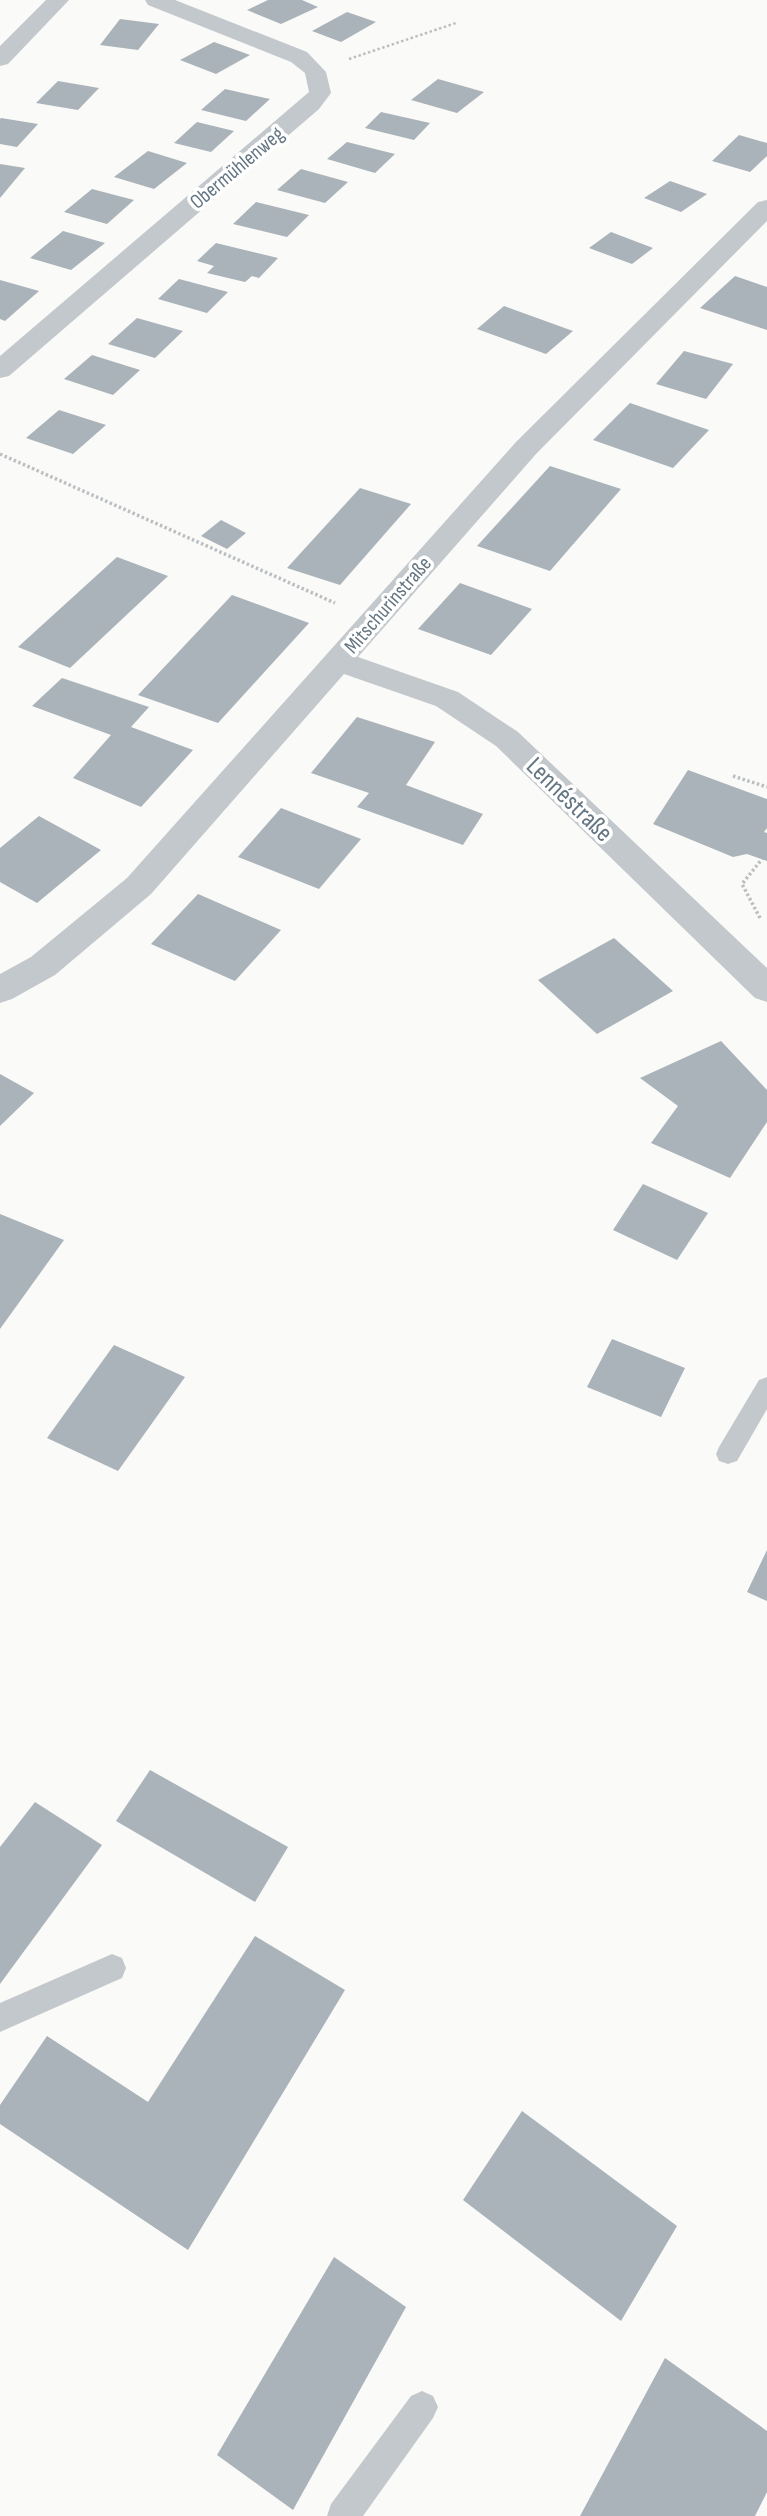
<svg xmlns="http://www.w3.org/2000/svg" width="767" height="2516" font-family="'Sofia Sans Condensed',sans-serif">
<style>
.building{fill:#aab3b9}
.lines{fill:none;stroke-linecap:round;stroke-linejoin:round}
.path-far1{stroke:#bbbfc2;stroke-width:2.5;stroke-dasharray:2.5 2.5;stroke-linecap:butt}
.path{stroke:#bbbfc2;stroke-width:3.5;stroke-dasharray:2.5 2.5;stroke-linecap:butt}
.lane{fill:#c3c8cc;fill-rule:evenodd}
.street{fill:#c3c8cc;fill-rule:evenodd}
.labels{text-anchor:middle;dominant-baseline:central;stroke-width:7;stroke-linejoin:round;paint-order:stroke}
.far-street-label{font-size:21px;fill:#657683;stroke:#fff}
.street-label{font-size:26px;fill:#657683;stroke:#fff}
</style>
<rect width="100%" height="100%" fill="#fafaf8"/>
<g class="building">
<path d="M 268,0 L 302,0 L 318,7 L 281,24 L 247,10 Z"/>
<path d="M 347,12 L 376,22 L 341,42 L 312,31 Z"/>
<path d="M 120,19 L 159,24 L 138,50 L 100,45 Z"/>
<path d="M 214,42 L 250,55 L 216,74 L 180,60 Z"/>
<path d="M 438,79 L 484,92 L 457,113 L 411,100 Z"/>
<path d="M 58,81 L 99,88 L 78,110 L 36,103 Z"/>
<path d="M 225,89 L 270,99 L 246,121 L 201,110 Z"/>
<path d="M 381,112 L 430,123 L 414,140 L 365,128 Z"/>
<path d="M 0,119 L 1,118 L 38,124 L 17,147 L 0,144 Z"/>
<path d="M 197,122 L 234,131 L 211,152 L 174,143 Z"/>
<path d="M 739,135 L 767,143 L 767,156 L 750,172 L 712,161 Z"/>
<path d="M 347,142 L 395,154 L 375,173 L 327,159 Z"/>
<path d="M 148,151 L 187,163 L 154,189 L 114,177 Z"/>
<path d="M 0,164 L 25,168 L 0,198 Z"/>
<path d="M 301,169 L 348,182 L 325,203 L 277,190 Z"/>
<path d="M 670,181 L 707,194 L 681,212 L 644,198 Z"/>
<path d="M 92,189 L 134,200 L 107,224 L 64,212 Z"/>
<path d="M 256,202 L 309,215 L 287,237 L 233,224 Z"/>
<path d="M 63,231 L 105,243 L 71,270 L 30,258 Z"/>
<path d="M 611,232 L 653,248 L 632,264 L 589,248 Z"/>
<path d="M 216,243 L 278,258 L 259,278 L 252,276 L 245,282 L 207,273 L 214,266 L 197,261 Z"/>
<path d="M 735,276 L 767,287 L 767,330 L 700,308 Z"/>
<path d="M 179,279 L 228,292 L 207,313 L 158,299 Z"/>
<path d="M 0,280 L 39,291 L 5,321 L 0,319 Z"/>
<path d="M 504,306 L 573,331 L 546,354 L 477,329 Z"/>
<path d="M 137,318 L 183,331 L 155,358 L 108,344 Z"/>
<path d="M 684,351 L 733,364 L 706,399 L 656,384 Z"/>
<path d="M 92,355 L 140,370 L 113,395 L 64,379 Z"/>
<path d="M 630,403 L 709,430 L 673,468 L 593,440 Z"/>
<path d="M 59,410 L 106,425 L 73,454 L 26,438 Z"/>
<path d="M 550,466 L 621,489 L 550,571 L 477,546 Z"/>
<path d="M 360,488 L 411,504 L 340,585 L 287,568 Z"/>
<path d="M 221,520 L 246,533 L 227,549 L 201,536 Z"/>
<path d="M 117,557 L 168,576 L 70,668 L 18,647 Z"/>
<path d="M 460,583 L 532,609 L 491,655 L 418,629 Z"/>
<path d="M 232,595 L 309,623 L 218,723 L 138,695 Z"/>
<path d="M 62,678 L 149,707 L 131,727 L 193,750 L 141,807 L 73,778 L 111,735 L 32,706 Z"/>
<path d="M 357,717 L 435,742 L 406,785 L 483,814 L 463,845 L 357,807 L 369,793 L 311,773 Z"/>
<path d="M 688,770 L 767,799 L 767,828 L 764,832 L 767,833 L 767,861 L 747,854 L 733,857 L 653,824 Z"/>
<path d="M 281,808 L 361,839 L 319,889 L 238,857 Z"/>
<path d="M 39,816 L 101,850 L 37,903 L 0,882 L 0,848 Z"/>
<path d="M 198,894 L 281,930 L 235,981 L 151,944 Z"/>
<path d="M 614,938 L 673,991 L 597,1034 L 538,980 Z"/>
<path d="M 721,1041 L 767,1090 L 767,1122 L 730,1178 L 651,1143 L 678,1106 L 640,1078 Z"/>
<path d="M 0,1074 L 34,1093 L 0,1126 Z"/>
<path d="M 643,1184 L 708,1213 L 677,1260 L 613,1230 Z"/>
<path d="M 0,1214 L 64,1240 L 0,1329 Z"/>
<path d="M 612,1339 L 685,1368 L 661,1417 L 587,1387 Z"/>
<path d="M 114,1345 L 185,1377 L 118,1471 L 47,1438 Z"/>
<path d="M 767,1550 L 767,1601 L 747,1592 Z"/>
<path d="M 150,1770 L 288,1847 L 255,1902 L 116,1821 Z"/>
<path d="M 35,1802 L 102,1845 L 0,1984 L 0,1847 Z"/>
<path d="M 255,1936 L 345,1990 L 188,2250 L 0,2124 L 0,2105 L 47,2036 L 148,2102 Z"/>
<path d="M 522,2111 L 677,2226 L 621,2321 L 463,2200 Z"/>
<path d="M 334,2257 L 406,2307 L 293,2510 L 217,2455 Z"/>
<path d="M 665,2358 L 767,2431 L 767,2492 L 755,2516 L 580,2516 Z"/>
</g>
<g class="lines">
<path class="path-far1" d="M 349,59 L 456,23"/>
<g class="path">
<path d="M 0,454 L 335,603"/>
<path d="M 733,776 L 767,787"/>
<path d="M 760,918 L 742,884 L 762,859"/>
</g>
<g class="lane">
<path d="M 767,1377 L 767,1409 L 737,1461 L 728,1464 L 719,1461 L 716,1454 L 719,1447 L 759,1380 Z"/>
<path d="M 112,1954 L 122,1958 L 126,1968 L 122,1978 L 0,2032 L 0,2003 Z"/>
<path d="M 422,2391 L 433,2396 L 438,2407 L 433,2418 L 363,2516 L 327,2516 L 331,2504 L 411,2396 Z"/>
</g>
<g class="street">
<path d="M 46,0 L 69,0 L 8,64 L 0,66 L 0,46 Z"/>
<path d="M 145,0 L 175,0 L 307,52 L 326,72 L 331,93 L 319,109 L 9,376 L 0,378 L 0,356 L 309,92 L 305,73 L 291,62 L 148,5 Z"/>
<path d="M 767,200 L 767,221 L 536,454 L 358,657 L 458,692 L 518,732 L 767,968 L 767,1002 L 755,998 L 496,746 L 436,706 L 344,674 L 151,894 L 55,975 L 12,999 L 0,1003 L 0,974 L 31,957 L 127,878 L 516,442 L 758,202 Z"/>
</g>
</g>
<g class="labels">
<g class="far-street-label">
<text transform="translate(237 168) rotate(-40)">Obermühlenweg</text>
<text transform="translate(388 605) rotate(-49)">Mitschurinstraße</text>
</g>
<g class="street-label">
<text transform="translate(569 800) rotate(44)">Lennéstraße</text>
</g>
</g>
</svg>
